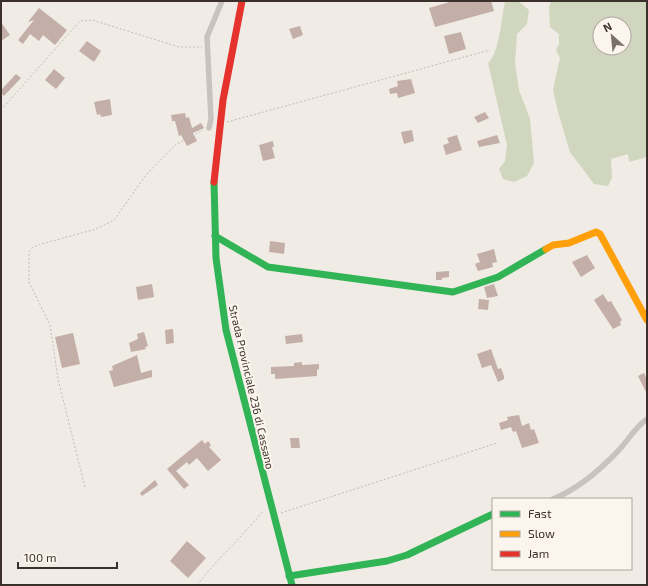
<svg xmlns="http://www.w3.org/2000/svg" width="648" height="586" font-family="'Exo 2',sans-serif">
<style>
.green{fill:#d1d6bf;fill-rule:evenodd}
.building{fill:#c3afa7}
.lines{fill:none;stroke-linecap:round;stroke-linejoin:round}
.path{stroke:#c2bbb6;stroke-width:1;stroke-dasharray:2 2;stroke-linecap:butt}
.street{stroke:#c9c3be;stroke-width:5.5}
.fast{stroke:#30b455;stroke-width:7}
.slow{stroke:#ff9f0a;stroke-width:7}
.jam{stroke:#e5322d;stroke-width:7}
.labels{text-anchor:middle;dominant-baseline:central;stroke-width:4;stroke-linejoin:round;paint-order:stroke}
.street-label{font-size:11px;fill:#3b302b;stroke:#fbf5ee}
</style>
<rect width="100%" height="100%" fill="#f0ebe5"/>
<g class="green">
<path d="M 505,1 L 518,1 L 529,10 L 527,24 L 517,34 L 515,63 L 519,90 L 530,119 L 534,163 L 527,176 L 514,182 L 503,179 L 499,169 L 505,161 L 507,145 L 488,63 C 499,54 502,16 505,1 Z"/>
<path d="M 551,1 L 647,1 L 647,157 L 629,162 L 628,154 L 611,159 L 612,178 L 608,186 L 594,184 L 570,152 L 558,112 L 553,90 L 560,58 L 556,50 L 559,44 L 559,34 L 550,27 L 549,7 ZM 600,24 L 624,24 L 624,48 L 600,48 Z"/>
</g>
<g class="building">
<path d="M 453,1 L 491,1 L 494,11 L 435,27 L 429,8 Z"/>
<path d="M 39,8 L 67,30 L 55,45 L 43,35 L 39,41 L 30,34 L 23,44 L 18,40 L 34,20 L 28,22 Z"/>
<path d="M 1,22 L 10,35 L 1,41 Z"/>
<path d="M 300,26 L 303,35 L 293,39 L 289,29 Z"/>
<path d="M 461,32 L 466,49 L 449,54 L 444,36 Z"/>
<path d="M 87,41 L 101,51 L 94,62 L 79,51 Z"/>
<path d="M 54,69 L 65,78 L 56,89 L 45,80 Z"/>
<path d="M 16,74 L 21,78 L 4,96 L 1,93 L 2,89 Z"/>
<path d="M 411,79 L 415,93 L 398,98 L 397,93 L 390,94 L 389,89 L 398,86 L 397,81 Z"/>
<path d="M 110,99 L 112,115 L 101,117 L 100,114 L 97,115 L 94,102 Z"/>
<path d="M 485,112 L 489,118 L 478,123 L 474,117 Z"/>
<path d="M 185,113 L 186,118 L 189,117 L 192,128 L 201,123 L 204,128 L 193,133 L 197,141 L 187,146 L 181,135 L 179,136 L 175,121 L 172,121 L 171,115 Z"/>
<path d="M 412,130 L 414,141 L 404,144 L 401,132 Z"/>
<path d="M 457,135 L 462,150 L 446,155 L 443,145 L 449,143 L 447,138 Z"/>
<path d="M 497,135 L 500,143 L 479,147 L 477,141 Z"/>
<path d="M 273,141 L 274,147 L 272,147 L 275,158 L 263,161 L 259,145 Z"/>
<path d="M 270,241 L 285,243 L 284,254 L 269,252 Z"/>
<path d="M 494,249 L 497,262 L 492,263 L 493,267 L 478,271 L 475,264 L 480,262 L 477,254 Z"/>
<path d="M 587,255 L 595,268 L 581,277 L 572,262 Z"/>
<path d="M 449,271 L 449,277 L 442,278 L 442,280 L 436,280 L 436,272 Z"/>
<path d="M 152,284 L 154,297 L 138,300 L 136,287 Z"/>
<path d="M 494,284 L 498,296 L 487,298 L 484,287 Z"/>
<path d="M 603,294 L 608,302 L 611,301 L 622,320 L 620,322 L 621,325 L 613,329 L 594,300 Z"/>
<path d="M 479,299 L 489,300 L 488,310 L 478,309 Z"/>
<path d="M 173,329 L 174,343 L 166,344 L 165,330 Z"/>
<path d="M 144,332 L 148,346 L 145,347 L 146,349 L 131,352 L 129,343 L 138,339 L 137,334 Z"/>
<path d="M 73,333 L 80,364 L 62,368 L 55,337 Z"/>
<path d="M 302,334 L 303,342 L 286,344 L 285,336 Z"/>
<path d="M 491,349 L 498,369 L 501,368 L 504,376 L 504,379 L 498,382 L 491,365 L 482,368 L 477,354 Z"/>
<path d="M 137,355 L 141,373 L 152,370 L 152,377 L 114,387 L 109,371 L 113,370 L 112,366 Z"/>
<path d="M 302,362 L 302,365 L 319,364 L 319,369 L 317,370 L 317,376 L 275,379 L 275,374 L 271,374 L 271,367 L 294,366 L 294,363 Z"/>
<path d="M 644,373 L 647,380 L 647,394 L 638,376 Z"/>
<path d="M 519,415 L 522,426 L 529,423 L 531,430 L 534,429 L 539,443 L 522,448 L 516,431 L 513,432 L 511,427 L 501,430 L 499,423 L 508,420 L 507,417 Z"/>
<path d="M 290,438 L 299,438 L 300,448 L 291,448 Z"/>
<path d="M 202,440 L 205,444 L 208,441 L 211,445 L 209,447 L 221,460 L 208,471 L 197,458 L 189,465 L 187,462 L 176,471 L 189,485 L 184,489 L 167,469 Z"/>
<path d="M 155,480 L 158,485 L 142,496 L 140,493 Z"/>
<path d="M 187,541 L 206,558 L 188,578 L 170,561 Z"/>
</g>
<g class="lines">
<g class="path">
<path d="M 1,110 L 80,21 L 92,20 L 179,47 L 202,47"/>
<path d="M 227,122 L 490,50"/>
<path d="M 85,487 L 58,379 L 50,325 L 29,282 L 29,252 L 32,248 L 38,245 L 96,229 L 114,220 L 146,175 L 175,145 L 203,130"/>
<path d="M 281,513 L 497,443"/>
<path d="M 197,585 C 218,558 243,536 264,510"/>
</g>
<g class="street">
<path d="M 209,128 L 211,119 L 207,37 L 222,1"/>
<path d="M 553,499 C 578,489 600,470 618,451 C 628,441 635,427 647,419"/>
</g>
<g class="fast">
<path d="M 214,182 L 216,258 L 226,330 L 292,585"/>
<path d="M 215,236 L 268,267 L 453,292 L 498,277 L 546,249"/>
<path d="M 289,576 L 387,561 L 407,555 L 493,514"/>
</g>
<path class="slow" d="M 546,249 L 553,245 L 569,243 L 596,232 L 600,234 L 647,320"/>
<path class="jam" d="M 214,182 L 223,100 L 242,1"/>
</g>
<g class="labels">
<g class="street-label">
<text transform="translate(252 387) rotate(77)">Strada Provinciale 236 di Cassano</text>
</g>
</g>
<rect width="648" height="586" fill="none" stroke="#3b302b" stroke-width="4"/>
<rect x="492" y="498" width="140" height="72" fill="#fbf5ee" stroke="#aea6a0"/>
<rect x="500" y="511" width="20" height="6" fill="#30b455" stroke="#aea6a0"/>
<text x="528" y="518" font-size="12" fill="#3b302b">Fast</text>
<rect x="500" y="531" width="20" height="6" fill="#ff9f0a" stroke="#aea6a0"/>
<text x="528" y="538" font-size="12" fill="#3b302b">Slow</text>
<rect x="500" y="551" width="20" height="6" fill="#e5322d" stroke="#aea6a0"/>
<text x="528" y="558" font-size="12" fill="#3b302b">Jam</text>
<g transform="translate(612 36) rotate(333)"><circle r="19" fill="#fbf5ee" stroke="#aea6a0"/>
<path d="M0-3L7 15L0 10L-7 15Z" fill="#7a716c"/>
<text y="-6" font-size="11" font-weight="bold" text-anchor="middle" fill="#3b302b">N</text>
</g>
<path d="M18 562v6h99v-6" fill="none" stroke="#3b302b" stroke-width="2"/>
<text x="24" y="562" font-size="12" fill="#3b302b" stroke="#fbf5ee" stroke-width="3" paint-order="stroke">100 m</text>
</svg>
